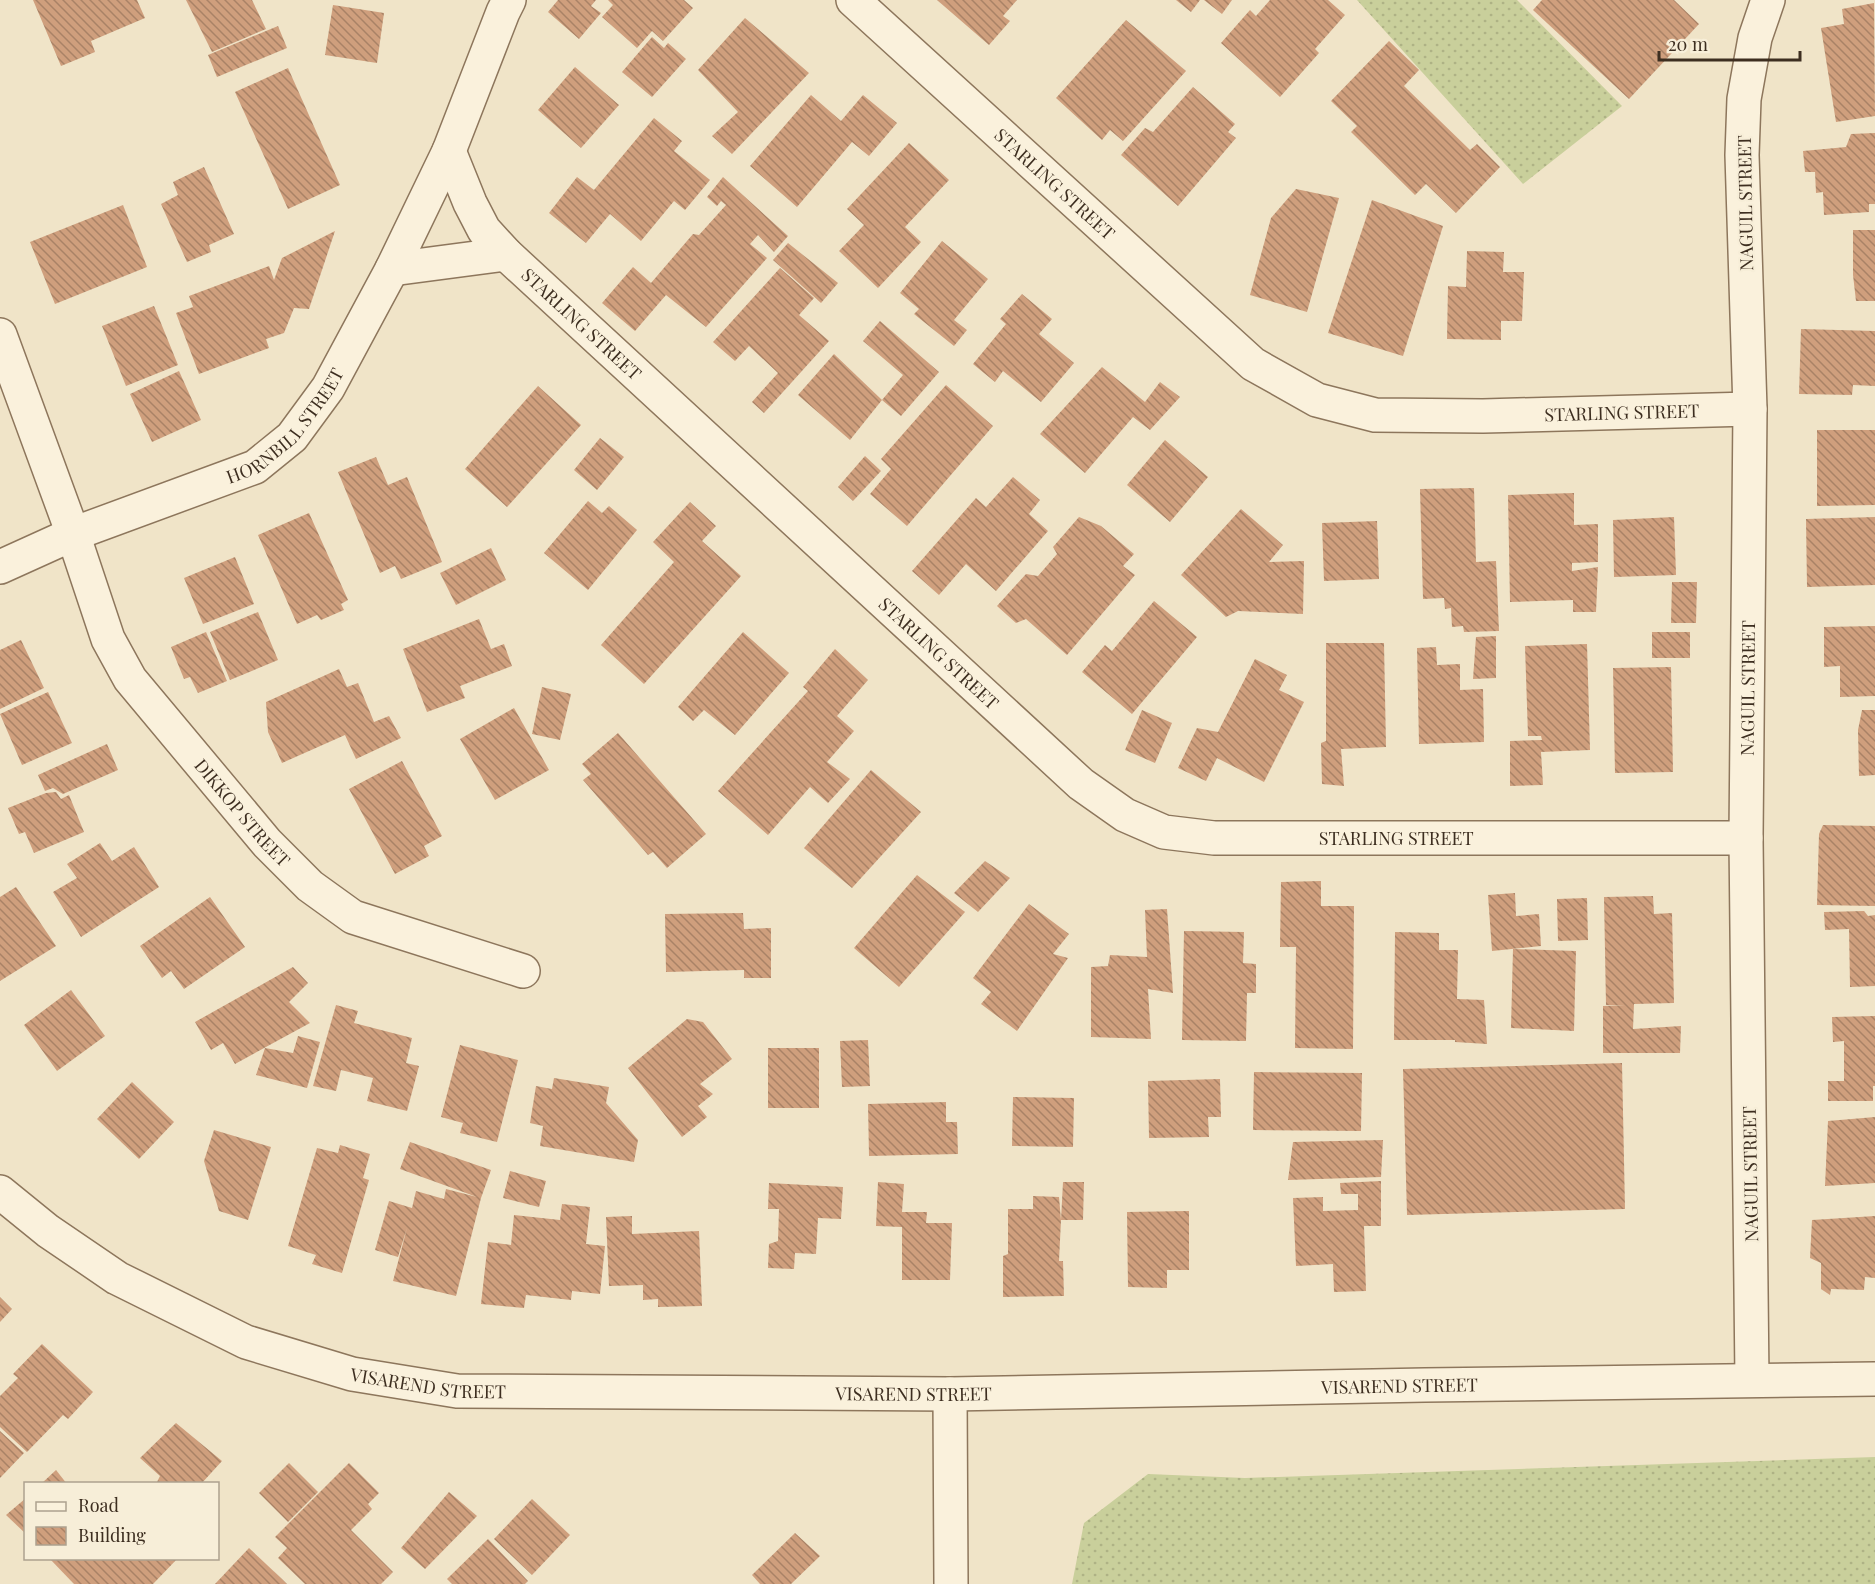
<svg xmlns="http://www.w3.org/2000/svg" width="1875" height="1584" font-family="'Playfair Display',serif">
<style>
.grass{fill:url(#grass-dots)}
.building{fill:url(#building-back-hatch)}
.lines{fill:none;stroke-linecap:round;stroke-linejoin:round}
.minor-casing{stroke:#8d765c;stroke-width:36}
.minor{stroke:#faf1dc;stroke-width:33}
.labels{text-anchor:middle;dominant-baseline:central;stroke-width:4.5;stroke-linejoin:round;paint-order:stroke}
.street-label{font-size:18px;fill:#3d2e20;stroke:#f7eed8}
</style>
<defs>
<pattern id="grass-dots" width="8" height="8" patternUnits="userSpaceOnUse" patternTransform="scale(1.5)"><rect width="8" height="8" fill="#c9cf9b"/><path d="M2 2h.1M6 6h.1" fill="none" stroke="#aeb285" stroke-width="1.8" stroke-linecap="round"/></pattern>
<pattern id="building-back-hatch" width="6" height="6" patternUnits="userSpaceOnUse" patternTransform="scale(1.5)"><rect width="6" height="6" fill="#cf9f7d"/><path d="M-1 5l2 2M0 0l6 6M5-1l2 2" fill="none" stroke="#a98266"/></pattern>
</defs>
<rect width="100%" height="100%" fill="#f0e4c8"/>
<g class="grass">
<path d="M 1357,0 L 1517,0 L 1622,106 L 1523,184 Z"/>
<path d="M 1875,1457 L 1875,1584 L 1072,1584 L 1084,1523 L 1148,1474 L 1245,1478 Z"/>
</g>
<g class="building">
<path d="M 33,0 L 137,0 L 145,18 L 91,41 L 95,52 L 61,66 Z"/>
<path d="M 186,0 L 252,0 L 266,29 L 212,52 Z"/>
<path d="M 558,0 L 596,0 L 591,6 L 601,13 L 579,39 L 548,12 Z"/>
<path d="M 608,0 L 684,0 L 693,8 L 663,41 L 652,31 L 637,48 L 602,17 L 613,5 Z"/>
<path d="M 937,0 L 1017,0 L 1003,16 L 1010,21 L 989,45 Z"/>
<path d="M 1176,0 L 1200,0 L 1191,12 Z"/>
<path d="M 1204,0 L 1232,0 L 1222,14 Z"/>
<path d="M 1270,0 L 1328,0 L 1345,15 L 1315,49 L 1319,53 L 1280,97 L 1221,43 L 1250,10 L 1256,16 Z"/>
<path d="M 1542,0 L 1674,0 L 1699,24 L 1629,99 L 1533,10 Z"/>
<path d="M 1874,3 L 1875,116 L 1836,122 L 1821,28 L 1844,24 L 1842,9 Z"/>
<path d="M 333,5 L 384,13 L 377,63 L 325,55 Z"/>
<path d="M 745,18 L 809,73 L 732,154 L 712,136 L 738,112 L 698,70 Z"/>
<path d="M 1126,20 L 1186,71 L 1123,141 L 1110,130 L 1102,140 L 1056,98 Z"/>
<path d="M 278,26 L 287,48 L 217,77 L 208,55 Z"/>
<path d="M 652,37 L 664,48 L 668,43 L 686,59 L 652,97 L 622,72 Z"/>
<path d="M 1389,41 L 1419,70 L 1404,86 L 1470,150 L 1477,144 L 1500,167 L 1456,213 L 1426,184 L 1415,195 L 1351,132 L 1357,126 L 1331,101 Z"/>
<path d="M 575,67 L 619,105 L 581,148 L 538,110 Z"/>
<path d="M 288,68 L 340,185 L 288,209 L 235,92 Z"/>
<path d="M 1193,87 L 1235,124 L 1228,132 L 1236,138 L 1178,206 L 1121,155 L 1145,128 L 1153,132 Z"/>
<path d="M 811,95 L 841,121 L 863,95 L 897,123 L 869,156 L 852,142 L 797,207 L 750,166 Z"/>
<path d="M 654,118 L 682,141 L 674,151 L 710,180 L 685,210 L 674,201 L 641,241 L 610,214 L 586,243 L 549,213 L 577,177 L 594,190 Z"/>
<path d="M 1875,133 L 1875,204 L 1869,204 L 1869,212 L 1824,215 L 1823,192 L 1816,193 L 1815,172 L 1805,172 L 1803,151 L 1846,147 L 1851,134 Z"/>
<path d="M 909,143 L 949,180 L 905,227 L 921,242 L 878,288 L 839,251 L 864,225 L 847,209 Z"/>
<path d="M 204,167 L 234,234 L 209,245 L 211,252 L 187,262 L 161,204 L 178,195 L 173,182 Z"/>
<path d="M 723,177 L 788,236 L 774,252 L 758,235 L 750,244 L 767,258 L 706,327 L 666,295 L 635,331 L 602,303 L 633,267 L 651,283 L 693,234 L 699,235 L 726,205 L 721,201 L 717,206 L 707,197 Z"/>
<path d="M 1296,189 L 1339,198 L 1307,312 L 1250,295 L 1271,218 Z"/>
<path d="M 1372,200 L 1443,226 L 1403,356 L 1328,333 Z"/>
<path d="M 123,205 L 147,267 L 55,304 L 30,242 Z"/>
<path d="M 1853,230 L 1875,230 L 1875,301 L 1856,301 L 1853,275 Z"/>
<path d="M 335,231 L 309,309 L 294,308 L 284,333 L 266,339 L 269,348 L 199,374 L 176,313 L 193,307 L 189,296 L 269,266 L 274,280 L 282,258 Z"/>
<path d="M 942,241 L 988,279 L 954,320 L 967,330 L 954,346 L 914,314 L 919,309 L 900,293 Z"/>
<path d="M 788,243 L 838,283 L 821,303 L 773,260 Z"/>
<path d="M 1467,251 L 1504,252 L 1503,272 L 1524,272 L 1522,321 L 1501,321 L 1501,340 L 1447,339 L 1448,286 L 1466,287 Z"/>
<path d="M 780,268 L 814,298 L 799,315 L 829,341 L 764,413 L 752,402 L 778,373 L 749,346 L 735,361 L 713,342 Z"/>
<path d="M 1022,294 L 1052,319 L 1039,334 L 1074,363 L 1041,402 L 1003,371 L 995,382 L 973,364 L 1006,324 L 1000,319 Z"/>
<path d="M 154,306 L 178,365 L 126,386 L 102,326 Z"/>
<path d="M 880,321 L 939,372 L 901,416 L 882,400 L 903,375 L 863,341 Z"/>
<path d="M 1801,329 L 1875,331 L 1875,386 L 1853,385 L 1852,395 L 1799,394 Z"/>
<path d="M 834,354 L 882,400 L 850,440 L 798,395 Z"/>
<path d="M 1102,367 L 1145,402 L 1160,382 L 1180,397 L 1150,430 L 1133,417 L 1085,473 L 1040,434 Z"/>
<path d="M 179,371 L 201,420 L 152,442 L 130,394 Z"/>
<path d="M 946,385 L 993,426 L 907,526 L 870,494 L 891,469 L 881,459 Z"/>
<path d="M 538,386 L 581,425 L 507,507 L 465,469 Z"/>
<path d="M 1817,430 L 1875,430 L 1875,505 L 1817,506 Z"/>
<path d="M 600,438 L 624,457 L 597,490 L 574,470 Z"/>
<path d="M 1165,440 L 1208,477 L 1170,522 L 1127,485 Z"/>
<path d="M 865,456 L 881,471 L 853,501 L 838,487 Z"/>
<path d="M 376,457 L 388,485 L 407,477 L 442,562 L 401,579 L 395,566 L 380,573 L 338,472 Z"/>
<path d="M 1013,477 L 1040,500 L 1029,514 L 1048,531 L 996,591 L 966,564 L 939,595 L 912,571 L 976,498 L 986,507 Z"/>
<path d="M 1474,488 L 1476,562 L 1496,561 L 1499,631 L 1464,632 L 1463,626 L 1452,627 L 1451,608 L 1445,609 L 1444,598 L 1423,599 L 1420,489 Z"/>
<path d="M 1574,493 L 1574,525 L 1598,524 L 1598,562 L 1572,563 L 1572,571 L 1598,567 L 1596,612 L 1573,612 L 1573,600 L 1510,602 L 1508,495 Z"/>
<path d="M 588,501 L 602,513 L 609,506 L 637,530 L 588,590 L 544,553 Z"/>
<path d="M 690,502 L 716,526 L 702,541 L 741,576 L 644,684 L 601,645 L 674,562 L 653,542 Z"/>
<path d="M 1241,509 L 1283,545 L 1269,562 L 1304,561 L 1303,614 L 1238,611 L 1226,617 L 1181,575 Z"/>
<path d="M 309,513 L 348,600 L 341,604 L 344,610 L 321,620 L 317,615 L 297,624 L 258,535 Z"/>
<path d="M 1079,517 L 1101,526 L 1134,554 L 1123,566 L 1135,575 L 1067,655 L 1026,619 L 1016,623 L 997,606 L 1026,574 L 1038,576 L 1057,554 L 1053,547 Z"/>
<path d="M 1674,517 L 1676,575 L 1614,577 L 1613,520 Z"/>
<path d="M 1875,517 L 1875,585 L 1807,587 L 1806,519 Z"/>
<path d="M 1377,521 L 1379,579 L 1324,581 L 1322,523 Z"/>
<path d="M 491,548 L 506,580 L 456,605 L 440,573 Z"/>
<path d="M 235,557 L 254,604 L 203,624 L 184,578 Z"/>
<path d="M 1672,582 L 1697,582 L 1696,623 L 1671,623 Z"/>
<path d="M 1154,601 L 1197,637 L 1132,714 L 1082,672 L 1105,645 L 1112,651 Z"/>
<path d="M 258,612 L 278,660 L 230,680 L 210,632 Z"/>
<path d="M 479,619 L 491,649 L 504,644 L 512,666 L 460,686 L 465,698 L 427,712 L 403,649 Z"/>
<path d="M 1875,626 L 1875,696 L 1840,697 L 1840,666 L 1824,667 L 1824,627 Z"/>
<path d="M 206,632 L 227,681 L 198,693 L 190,677 L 184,679 L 171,647 Z"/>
<path d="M 743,632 L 789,673 L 735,735 L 704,710 L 693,721 L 678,707 Z"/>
<rect x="1652" y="632" width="38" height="26"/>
<path d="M 1496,636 L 1496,678 L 1473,679 L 1476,637 Z"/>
<path d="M 21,640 L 44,688 L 0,709 L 0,650 Z"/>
<path d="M 1326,643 L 1384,643 L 1386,747 L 1341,749 L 1344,786 L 1322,784 L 1321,743 L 1326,741 Z"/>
<path d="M 1587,644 L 1590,750 L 1541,752 L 1543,785 L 1510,786 L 1510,741 L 1542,740 L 1541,736 L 1528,736 L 1525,646 Z"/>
<path d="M 1436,647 L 1437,665 L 1460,664 L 1460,690 L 1483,689 L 1484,742 L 1419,744 L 1417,648 Z"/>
<path d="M 835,649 L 868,680 L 837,716 L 854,731 L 827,762 L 850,779 L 828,803 L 810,787 L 768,835 L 718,791 L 808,691 L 803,687 Z"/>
<path d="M 1255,659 L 1287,675 L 1279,690 L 1304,702 L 1264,782 L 1217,758 L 1206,781 L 1178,768 L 1197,728 L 1218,732 Z"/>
<path d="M 1671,667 L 1673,772 L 1615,773 L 1613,668 Z"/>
<path d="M 339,669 L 347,687 L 358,683 L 374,722 L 389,716 L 401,738 L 356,759 L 345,735 L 282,763 L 268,732 L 266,702 Z"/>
<path d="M 542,687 L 571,694 L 560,740 L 532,734 Z"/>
<path d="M 48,692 L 72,743 L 22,765 L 0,714 Z"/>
<path d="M 514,708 L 549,770 L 495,800 L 460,739 Z"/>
<path d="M 1142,710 L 1172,723 L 1155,763 L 1125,750 Z"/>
<path d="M 1862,710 L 1875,710 L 1875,775 L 1859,776 L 1858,730 Z"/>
<path d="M 618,733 L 706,834 L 667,868 L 653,852 L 648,855 L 583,780 L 591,774 L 582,764 Z"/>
<path d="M 107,744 L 118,770 L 63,794 L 53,788 L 45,791 L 38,775 Z"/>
<path d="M 402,761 L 442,836 L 424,846 L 429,856 L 395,874 L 349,789 Z"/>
<path d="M 871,770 L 921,812 L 852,888 L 804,848 Z"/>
<path d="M 56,792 L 61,799 L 69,795 L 84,832 L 34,853 L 25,832 L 19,834 L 8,808 L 46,793 Z"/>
<path d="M 1823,825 L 1875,826 L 1875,906 L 1817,905 L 1819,834 Z"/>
<path d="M 100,843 L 112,861 L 134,847 L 159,887 L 81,937 L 53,892 L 77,878 L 67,864 Z"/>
<path d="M 985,861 L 1010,878 L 978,912 L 954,893 Z"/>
<path d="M 917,875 L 965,912 L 899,987 L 854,948 Z"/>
<path d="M 1321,881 L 1321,906 L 1354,906 L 1353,1049 L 1295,1048 L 1296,947 L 1280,947 L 1281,882 Z"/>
<path d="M 16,887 L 56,946 L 0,981 L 0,897 Z"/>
<path d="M 1515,893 L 1516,916 L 1539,914 L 1541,946 L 1492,951 L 1488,895 Z"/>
<path d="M 1653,896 L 1654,914 L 1672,913 L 1674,1003 L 1634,1004 L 1633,1029 L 1681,1026 L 1680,1053 L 1603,1053 L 1603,1006 L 1625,1005 L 1606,1005 L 1604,897 Z"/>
<path d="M 210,897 L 245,947 L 184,989 L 171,971 L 162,978 L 140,946 Z"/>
<path d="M 1587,898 L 1588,940 L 1558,941 L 1557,899 Z"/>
<path d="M 1029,904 L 1069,934 L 1053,954 L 1068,958 L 1017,1031 L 981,1004 L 991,992 L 973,978 Z"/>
<path d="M 1167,909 L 1173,993 L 1148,989 L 1151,1039 L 1091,1037 L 1091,967 L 1108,966 L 1110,955 L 1147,957 L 1145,910 Z"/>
<path d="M 1864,911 L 1868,916 L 1875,915 L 1875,986 L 1850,987 L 1849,929 L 1825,930 L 1824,912 Z"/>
<path d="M 743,913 L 744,929 L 771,928 L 771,978 L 744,978 L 744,970 L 666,972 L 665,914 Z"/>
<path d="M 1184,931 L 1244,932 L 1243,963 L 1256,964 L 1256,993 L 1247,993 L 1246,1041 L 1182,1040 Z"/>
<path d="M 1395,932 L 1439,933 L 1439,950 L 1458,950 L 1457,999 L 1484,1000 L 1487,1044 L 1455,1042 L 1455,1040 L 1394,1040 Z"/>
<path d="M 1513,949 L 1576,951 L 1574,1031 L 1511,1028 Z"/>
<path d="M 293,967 L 308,983 L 289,1002 L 310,1023 L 235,1064 L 223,1043 L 211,1050 L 195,1022 Z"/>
<path d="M 71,990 L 105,1036 L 57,1071 L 24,1025 Z"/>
<path d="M 336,1005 L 358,1011 L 354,1023 L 412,1038 L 406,1063 L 419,1066 L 407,1111 L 367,1101 L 373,1078 L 341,1070 L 336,1091 L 313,1086 Z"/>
<path d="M 1875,1016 L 1875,1086 L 1873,1086 L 1873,1101 L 1828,1101 L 1828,1081 L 1844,1081 L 1844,1041 L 1833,1042 L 1832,1017 Z"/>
<path d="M 687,1019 L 703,1022 L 732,1059 L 700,1084 L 713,1094 L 698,1106 L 707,1117 L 682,1137 L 628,1068 Z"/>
<path d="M 298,1036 L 320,1042 L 307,1088 L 256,1075 L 265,1048 L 293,1053 Z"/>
<path d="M 868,1040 L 870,1086 L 842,1087 L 840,1041 Z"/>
<path d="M 460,1045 L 518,1060 L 497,1142 L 460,1133 L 463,1123 L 441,1117 Z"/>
<rect x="768" y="1048" width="51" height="60"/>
<path d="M 1622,1063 L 1625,1209 L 1407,1215 L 1403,1069 Z"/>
<path d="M 1254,1072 L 1362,1073 L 1361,1131 L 1253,1130 Z"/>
<path d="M 554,1078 L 609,1087 L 606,1103 L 638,1140 L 634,1162 L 540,1146 L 543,1126 L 530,1123 L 536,1086 L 552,1089 Z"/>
<path d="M 1220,1079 L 1221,1117 L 1208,1117 L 1209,1137 L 1149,1138 L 1148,1081 Z"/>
<path d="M 132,1082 L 174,1122 L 139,1159 L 97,1119 Z"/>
<path d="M 1013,1097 L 1074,1098 L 1073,1147 L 1012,1146 Z"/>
<path d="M 946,1102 L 946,1122 L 957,1122 L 958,1154 L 869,1156 L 868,1104 Z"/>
<path d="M 1875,1117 L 1875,1183 L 1825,1186 L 1828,1121 Z"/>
<path d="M 214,1130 L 271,1147 L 248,1220 L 219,1211 L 204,1161 Z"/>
<path d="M 1383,1140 L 1381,1177 L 1288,1180 L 1293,1142 Z"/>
<path d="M 410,1142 L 491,1170 L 481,1198 L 456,1296 L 393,1281 L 407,1228 L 398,1257 L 375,1250 L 389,1201 L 412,1208 L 416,1191 L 444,1199 L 446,1189 L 477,1197 L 400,1169 Z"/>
<path d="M 340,1145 L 370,1154 L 363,1178 L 369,1180 L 342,1273 L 312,1264 L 316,1255 L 288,1246 L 317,1148 L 338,1153 Z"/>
<path d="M 510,1171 L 546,1181 L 539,1207 L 503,1198 Z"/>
<path d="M 1381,1181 L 1381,1226 L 1364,1226 L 1366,1291 L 1334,1292 L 1333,1264 L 1296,1266 L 1293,1198 L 1323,1197 L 1323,1211 L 1358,1210 L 1358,1194 L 1341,1194 L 1340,1183 Z"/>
<path d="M 878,1182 L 904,1184 L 902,1212 L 927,1212 L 926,1223 L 952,1223 L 950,1280 L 902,1280 L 902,1227 L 876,1226 Z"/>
<path d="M 1063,1182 L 1084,1182 L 1083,1220 L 1061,1220 L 1059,1261 L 1063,1261 L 1064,1296 L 1003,1297 L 1003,1256 L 1008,1254 L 1008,1209 L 1033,1209 L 1033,1196 L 1059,1197 L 1061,1220 Z"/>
<path d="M 769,1183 L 843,1187 L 841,1219 L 818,1218 L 816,1254 L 795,1253 L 794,1269 L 768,1268 L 769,1244 L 778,1241 L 779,1209 L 768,1209 Z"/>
<path d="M 562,1204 L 590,1207 L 586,1244 L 605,1246 L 600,1294 L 572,1291 L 571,1300 L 526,1295 L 524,1308 L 481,1304 L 488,1242 L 511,1245 L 514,1215 L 560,1220 Z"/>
<path d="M 1189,1211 L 1189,1270 L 1167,1270 L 1167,1288 L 1128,1287 L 1127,1212 Z"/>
<path d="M 632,1216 L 632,1234 L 699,1231 L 702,1306 L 658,1307 L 658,1299 L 643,1300 L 643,1285 L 609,1286 L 606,1217 Z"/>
<path d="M 1875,1216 L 1875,1278 L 1865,1277 L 1864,1290 L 1831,1289 L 1830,1295 L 1821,1289 L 1821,1263 L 1810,1258 L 1812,1220 Z"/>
<path d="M 0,1297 L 12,1309 L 0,1322 Z"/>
<path d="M 42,1344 L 93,1392 L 68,1419 L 63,1415 L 27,1452 L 0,1427 L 0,1396 L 18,1378 L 13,1374 Z"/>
<path d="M 176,1423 L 222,1461 L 201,1484 L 156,1484 L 160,1476 L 140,1458 Z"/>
<path d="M 0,1431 L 24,1453 L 0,1478 Z"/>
<path d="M 289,1463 L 318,1492 L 288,1522 L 259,1493 Z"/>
<path d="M 349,1463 L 379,1493 L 368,1504 L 372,1509 L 351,1530 L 393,1572 L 381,1584 L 305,1584 L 278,1558 L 287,1548 L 275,1537 Z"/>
<path d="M 56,1470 L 67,1484 L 41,1484 Z"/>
<path d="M 449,1492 L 477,1516 L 425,1569 L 401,1548 Z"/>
<path d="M 26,1498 L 26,1534 L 6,1515 Z"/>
<path d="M 532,1499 L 570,1535 L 532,1575 L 494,1539 Z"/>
<path d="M 795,1533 L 820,1556 L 791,1584 L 760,1584 L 752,1575 Z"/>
<path d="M 488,1539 L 528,1581 L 525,1584 L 452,1584 L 447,1579 Z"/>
<path d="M 249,1548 L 282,1579 L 287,1584 L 215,1584 Z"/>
<path d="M 49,1558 L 178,1558 L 153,1584 L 74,1584 Z"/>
</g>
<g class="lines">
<defs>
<g id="minor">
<path id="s1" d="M 853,0 L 1253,364 L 1317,400 L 1375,415 L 1483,416 L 1750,409"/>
<path id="s2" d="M 449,151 L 470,203 L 484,230 L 506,254 L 1081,784 L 1125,815 L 1164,832 L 1214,838 L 1746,838"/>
<path d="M 392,269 L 506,254"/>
<path id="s3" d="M 0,335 L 73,534 L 108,639 L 130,679 L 267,843 L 310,886 L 353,917 L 523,971"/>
<path id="s4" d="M 0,567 L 73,534 L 255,467 L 292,437 L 328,388 L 392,269 L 449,151 L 503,12 L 509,0"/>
<path id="s5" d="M 0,1192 L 48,1231 L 117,1278 L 246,1342 L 352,1374 L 457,1391 L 950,1394 L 1425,1385 L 1875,1379"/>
<path id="s6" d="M 1752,1380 L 1746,838 L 1750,409 L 1742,155 L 1744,99 L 1755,38 L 1768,0"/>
<path d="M 950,1394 L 951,1584"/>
</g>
</defs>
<use href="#minor" class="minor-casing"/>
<use href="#minor" class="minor"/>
</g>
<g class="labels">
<g class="street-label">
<text stroke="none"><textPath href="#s1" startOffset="273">STARLING STREET</textPath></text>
<text transform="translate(1745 203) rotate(-91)">NAGUIL STREET</text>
<text stroke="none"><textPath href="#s2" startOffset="222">STARLING STREET</textPath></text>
<text stroke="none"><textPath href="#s1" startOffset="921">STARLING STREET</textPath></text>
<text stroke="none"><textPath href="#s4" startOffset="324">HORNBILL STREET</textPath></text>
<text stroke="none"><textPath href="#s2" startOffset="708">STARLING STREET</textPath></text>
<text stroke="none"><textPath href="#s6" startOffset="692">NAGUIL STREET</textPath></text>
<text stroke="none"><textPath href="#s3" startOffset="543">DIKKOP STREET</textPath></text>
<text stroke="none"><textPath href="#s2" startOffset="1230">STARLING STREET</textPath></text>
<text transform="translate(1750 1174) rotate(-91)">NAGUIL STREET</text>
<text stroke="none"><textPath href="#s5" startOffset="477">VISAREND STREET</textPath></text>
<text stroke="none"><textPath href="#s5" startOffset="1449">VISAREND STREET</textPath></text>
<text stroke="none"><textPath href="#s5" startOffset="963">VISAREND STREET</textPath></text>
</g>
</g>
<rect x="24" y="1482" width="195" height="78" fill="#f7eed8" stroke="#ada18e" stroke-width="1.5"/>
<rect x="36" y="1502" width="30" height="9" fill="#faf1dc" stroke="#ada18e" stroke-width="1.5"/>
<text x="78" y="1512" font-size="18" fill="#3d2e20">Road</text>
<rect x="36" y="1527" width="30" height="18" fill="url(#building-back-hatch)" stroke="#ada18e" stroke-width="1.5"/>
<text x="78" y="1542" font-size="18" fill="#3d2e20">Building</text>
<path d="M1659 51v9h141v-9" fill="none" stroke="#3d2e20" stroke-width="3"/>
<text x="1668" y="51" font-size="18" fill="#3d2e20" stroke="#f7eed8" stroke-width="4.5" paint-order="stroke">20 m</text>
</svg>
